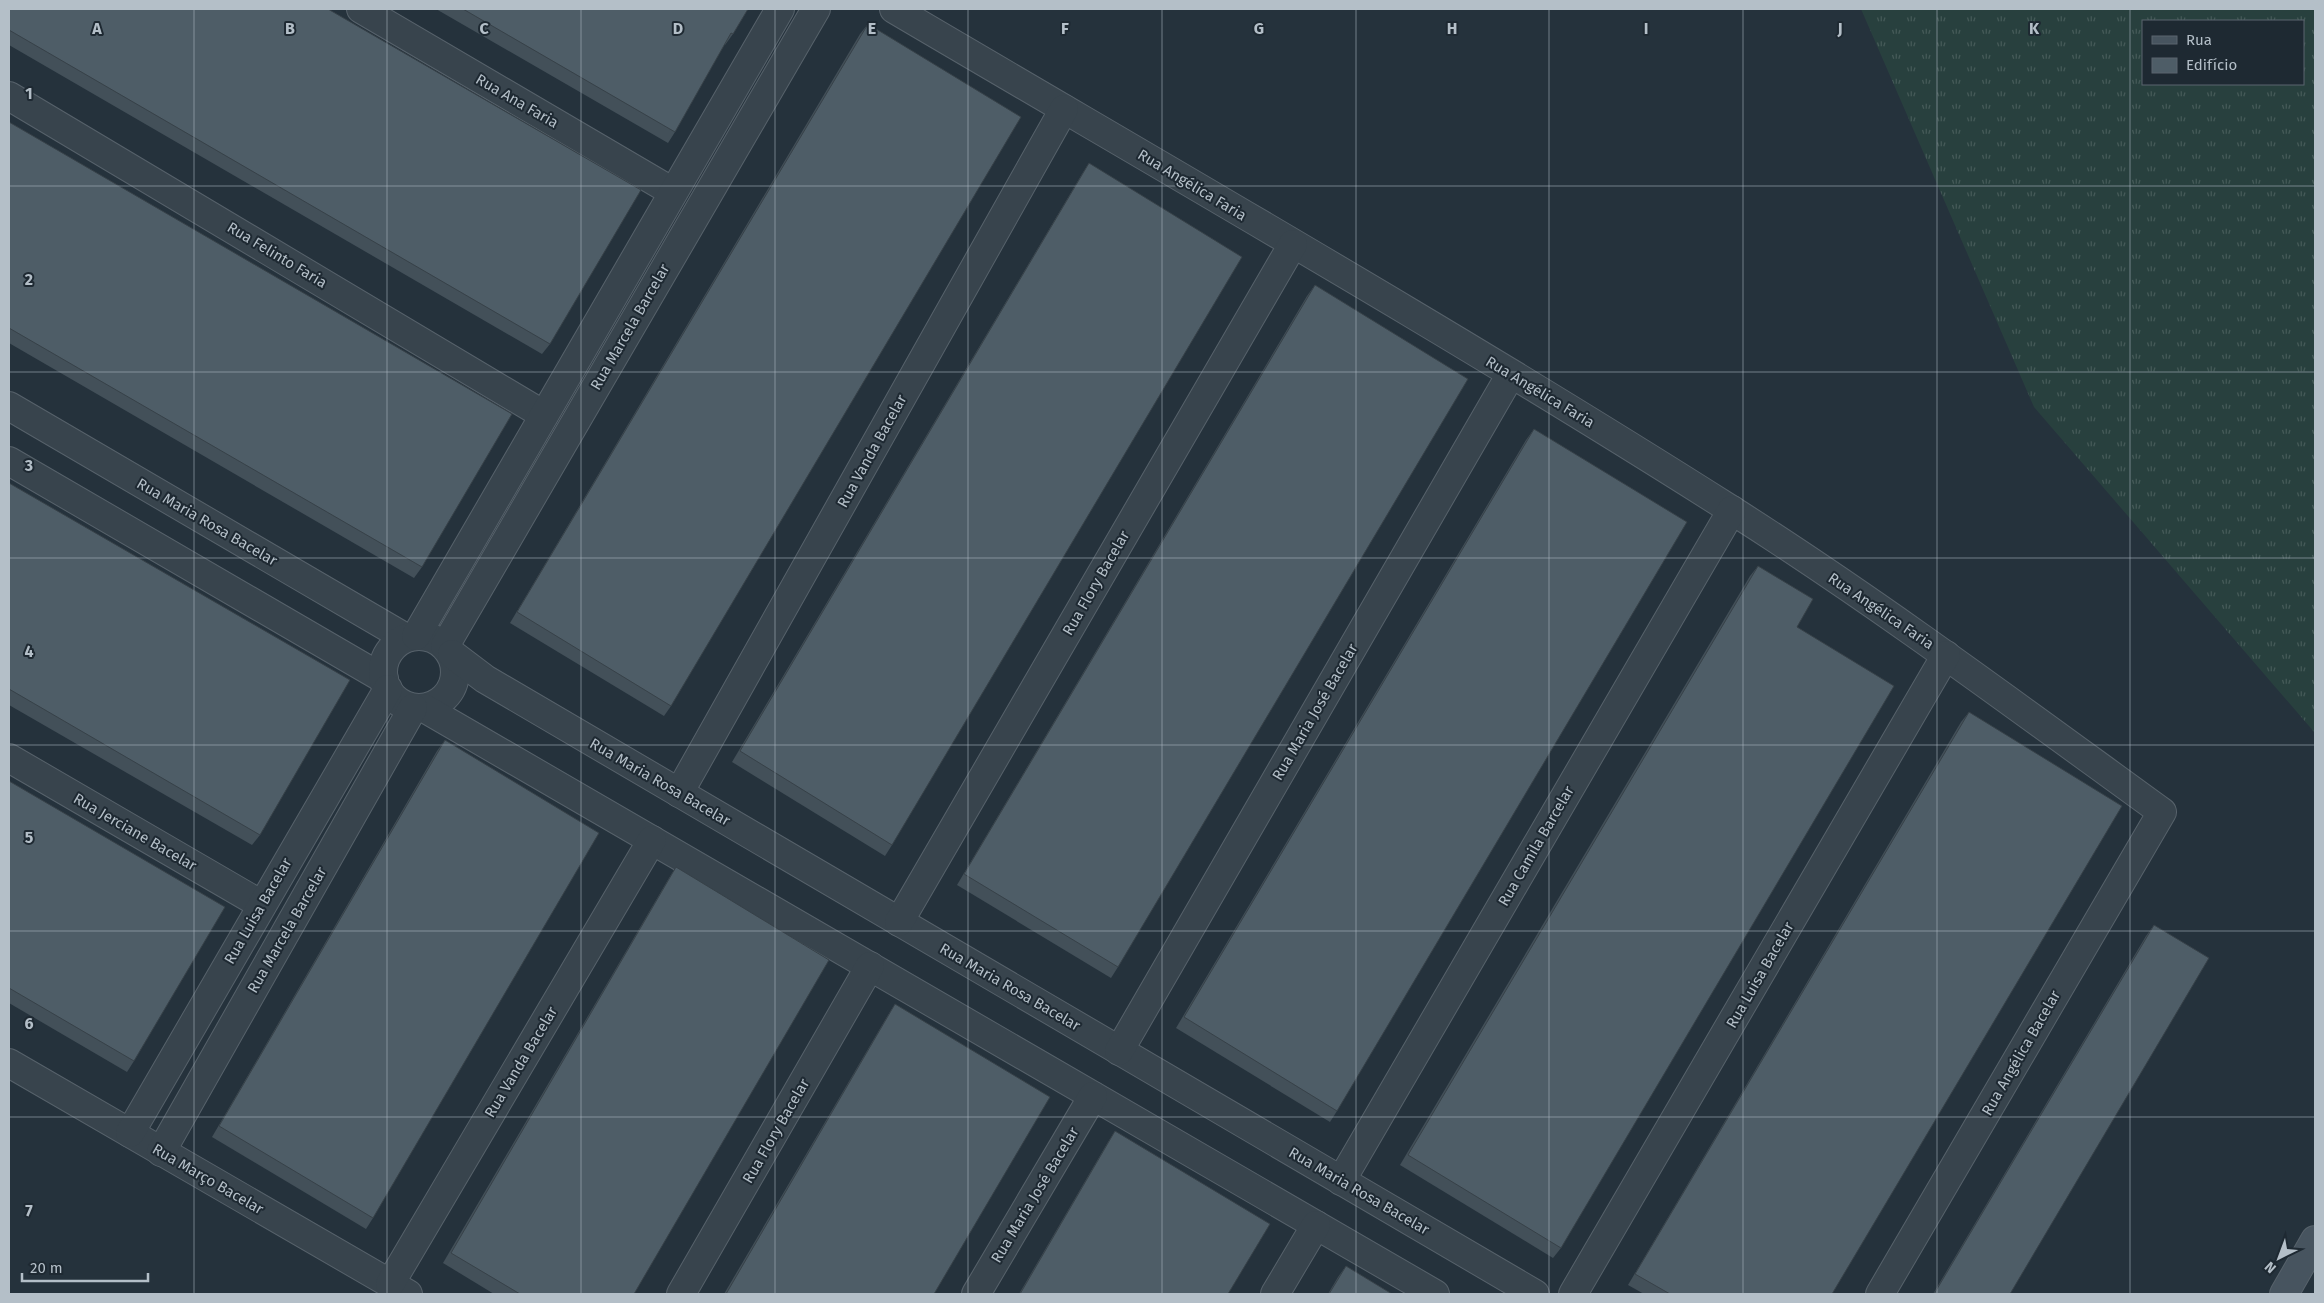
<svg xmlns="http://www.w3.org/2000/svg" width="2324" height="1303" font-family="'Fira Sans',sans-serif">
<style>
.grass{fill:url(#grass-tufts);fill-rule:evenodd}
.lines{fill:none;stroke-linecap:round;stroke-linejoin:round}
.street-casing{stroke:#57626b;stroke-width:30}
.secondary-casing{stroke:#57626b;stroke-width:30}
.street{stroke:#38444d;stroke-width:28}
.secondary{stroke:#47545f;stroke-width:28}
.wall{fill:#435059}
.building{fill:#4e5d67;stroke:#374148}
.grid{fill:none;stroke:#b4bfc8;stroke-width:1;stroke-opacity:0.55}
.labels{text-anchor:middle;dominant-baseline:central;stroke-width:4;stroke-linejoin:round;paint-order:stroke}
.street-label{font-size:15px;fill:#b4bfc8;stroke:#1e2932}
.grid-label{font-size:16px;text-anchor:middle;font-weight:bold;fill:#b4bfc8;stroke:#1e2932;stroke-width:4;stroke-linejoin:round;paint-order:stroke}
</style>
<defs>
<pattern id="grass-tufts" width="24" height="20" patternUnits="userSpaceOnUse" patternTransform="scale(1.25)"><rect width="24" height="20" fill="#28403e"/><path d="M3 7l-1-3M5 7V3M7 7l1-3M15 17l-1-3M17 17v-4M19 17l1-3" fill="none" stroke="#455a58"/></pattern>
</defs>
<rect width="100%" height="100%" fill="#25323c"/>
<path class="grass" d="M 1861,9 L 2315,9 L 2315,733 L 2034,407 ZM 2143,21 L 2303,21 L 2303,84 L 2143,84 Z"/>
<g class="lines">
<defs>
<g id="street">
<path d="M 361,9 L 673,192"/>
<path d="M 894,9 C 1174,174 1456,335 1730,509 C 1878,603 2020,709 2162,812 L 1880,1294"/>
<path d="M 9,96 L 544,415"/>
<path d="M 9,406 L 406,638"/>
<path d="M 9,461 L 384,679"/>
<circle cx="419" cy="672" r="36"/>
<path d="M 416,636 L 780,9"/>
<path d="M 445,646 L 816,9"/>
<path d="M 452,654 L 485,679 L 1535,1294"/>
<path d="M 424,708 L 1435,1294"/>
<path d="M 9,758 L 262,905"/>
<path d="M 679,793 L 1064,109"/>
<path d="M 899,922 L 1293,244"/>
<path d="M 1119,1051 L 1511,374"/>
<path d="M 9,1063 L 408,1294"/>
<path d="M 130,1133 L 388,689"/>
<path d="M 161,1152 L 413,708"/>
<path d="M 1341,1181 L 1732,510"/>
<path d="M 390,1284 L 652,840"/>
<path d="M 681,1294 L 870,966"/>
<path d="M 976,1294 L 1093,1096"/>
<path d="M 1275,1294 L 1316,1225"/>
<path d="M 1573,1294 L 1946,655"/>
</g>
<path id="secondary" d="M 2284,1294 L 2315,1240"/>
</defs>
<use href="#street" class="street-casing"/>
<use href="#secondary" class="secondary-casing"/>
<use href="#street" class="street"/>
<use href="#secondary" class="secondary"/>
</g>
<g class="wall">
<path d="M 9,9 L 550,344 L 542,354 L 9,45 Z"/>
<path d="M 436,9 L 748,9 L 733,34 L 725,45 L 724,45 L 675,132 L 668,143 Z"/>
<path d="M 868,24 L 671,706 L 664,716 L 510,623 L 860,34 Z"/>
<path d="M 9,122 L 422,567 L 414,578 L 9,343 Z"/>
<path d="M 1089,163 L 892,845 L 885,856 L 732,762 L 1082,174 Z"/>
<path d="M 1315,285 L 1118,967 L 1111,978 L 957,885 L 1307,296 Z"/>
<path d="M 1534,429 L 1337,1111 L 1330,1122 L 1176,1028 L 1526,440 Z"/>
<path d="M 9,483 L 260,835 L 252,845 L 9,705 Z"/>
<path d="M 1758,566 L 1797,627 L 1561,1248 L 1553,1258 L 1400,1165 L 1750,576 Z"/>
<path d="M 1969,712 L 1832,1294 L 1644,1294 L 1628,1285 L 1961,722 Z"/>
<path d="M 445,740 L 373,1218 L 366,1229 L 212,1137 L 437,751 Z"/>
<path d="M 9,781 L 134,1061 L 127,1072 L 9,1003 Z"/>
<path d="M 676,867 L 634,1294 L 494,1294 L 443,1263 L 669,878 Z"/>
<path d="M 2154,925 L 2010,1294 L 1933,1294 L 2146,936 Z"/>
<path d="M 895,1004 L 934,1294 L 724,1294 L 888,1015 Z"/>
<path d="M 1115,1131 L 1228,1294 L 1019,1294 L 1108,1142 Z"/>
<path d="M 1346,1266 L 1392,1294 L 1328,1294 L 1338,1277 Z"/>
</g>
<g class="building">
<path d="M 9,9 L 328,9 L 641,190 L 550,344 L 9,30 Z"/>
<path d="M 463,9 L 748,9 L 733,34 L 731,33 L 675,132 Z"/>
<path d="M 868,24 L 1021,117 L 671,706 L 517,612 Z"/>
<path d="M 9,122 L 512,414 L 422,567 L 9,328 Z"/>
<path d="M 1089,163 L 1242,257 L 892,845 L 740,751 Z"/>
<path d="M 1315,285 L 1468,379 L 1118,967 L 964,874 Z"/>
<path d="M 1534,429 L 1687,522 L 1337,1111 L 1184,1017 Z"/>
<path d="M 9,483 L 350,680 L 260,835 L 9,689 Z"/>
<path d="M 1758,566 L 1813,599 L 1797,627 L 1894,686 L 1561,1248 L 1408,1155 Z"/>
<path d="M 1969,712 L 2122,806 L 1832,1294 L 1670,1294 L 1635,1274 Z"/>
<path d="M 445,740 L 599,833 L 373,1218 L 219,1126 Z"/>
<path d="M 9,781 L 225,907 L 134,1061 L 9,988 Z"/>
<path d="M 676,867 L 829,960 L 634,1294 L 520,1294 L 451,1253 Z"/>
<path d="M 2154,925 L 2209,958 L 2010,1294 L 1934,1294 Z"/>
<path d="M 895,1004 L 1050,1097 L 934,1294 L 726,1294 Z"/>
<path d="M 1115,1131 L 1270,1224 L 1228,1294 L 1020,1294 Z"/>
<path d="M 1346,1266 L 1392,1294 L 1329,1294 Z"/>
</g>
<path class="grid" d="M 194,9 L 194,1294M 387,9 L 387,1294M 581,9 L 581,1294M 775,9 L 775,1294M 968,9 L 968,1294M 1162,9 L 1162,1294M 1356,9 L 1356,1294M 1549,9 L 1549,1294M 1743,9 L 1743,1294M 1937,9 L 1937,1294M 2130,9 L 2130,1294M 9,186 L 2315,186M 9,372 L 2315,372M 9,558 L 2315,558M 9,745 L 2315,745M 9,931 L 2315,931M 9,1117 L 2315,1117"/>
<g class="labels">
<g class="street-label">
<text transform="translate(517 101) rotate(30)">Rua Ana Faria</text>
<text transform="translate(1192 185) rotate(31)">Rua Angélica Faria</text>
<text transform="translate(277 255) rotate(31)">Rua Felinto Faria</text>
<text transform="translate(630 327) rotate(-60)">Rua Marcela Barcelar</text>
<text transform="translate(1540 392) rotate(31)">Rua Angélica Faria</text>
<text transform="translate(872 451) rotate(-61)">Rua Vanda Bacelar</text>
<text transform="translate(207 522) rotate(30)">Rua Maria Rosa Bacelar</text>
<text transform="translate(1096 583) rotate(-60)">Rua Flory Bacelar</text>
<text transform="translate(1881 611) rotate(34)">Rua Angélica Faria</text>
<text transform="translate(1315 712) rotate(-60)">Rua Maria José Bacelar</text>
<text transform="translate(660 782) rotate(30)">Rua Maria Rosa Bacelar</text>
<text transform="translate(135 832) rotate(30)">Rua Jerciane Bacelar</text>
<text transform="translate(1536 846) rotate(-60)">Rua Camila Barcelar</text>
<text transform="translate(258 911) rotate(-60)">Rua Luisa Bacelar</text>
<text transform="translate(287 930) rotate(-60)">Rua Marcela Barcelar</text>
<text transform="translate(1760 975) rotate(-60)">Rua Luisa Bacelar</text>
<text transform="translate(1010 987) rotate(30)">Rua Maria Rosa Bacelar</text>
<text transform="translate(2021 1053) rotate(-60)">Rua Angélica Bacelar</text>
<text transform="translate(521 1062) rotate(-59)">Rua Vanda Bacelar</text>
<text transform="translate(776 1131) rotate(-60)">Rua Flory Bacelar</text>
<text transform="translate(208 1179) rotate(30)">Rua Março Bacelar</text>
<text transform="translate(1359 1191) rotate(30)">Rua Maria Rosa Bacelar</text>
<text transform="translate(1035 1195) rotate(-59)">Rua Maria José Bacelar</text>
</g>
</g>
<g class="grid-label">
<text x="97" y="34">A</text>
<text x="290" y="34">B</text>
<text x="484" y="34">C</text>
<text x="678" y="34">D</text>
<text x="872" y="34">E</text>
<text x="1065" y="34">F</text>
<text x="1259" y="34">G</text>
<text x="1452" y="34">H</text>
<text x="1646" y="34">I</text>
<text x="1840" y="34">J</text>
<text x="2034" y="34">K</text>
<text x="29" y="99">1</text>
<text x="29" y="285">2</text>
<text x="29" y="471">3</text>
<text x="29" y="657">4</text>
<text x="29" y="843">5</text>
<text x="29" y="1029">6</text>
<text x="29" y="1216">7</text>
</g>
<rect width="2324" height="1303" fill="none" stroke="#b4bfc8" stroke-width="20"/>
<rect x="2142" y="20" width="162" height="65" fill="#1e2932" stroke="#5a656e"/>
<rect x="2152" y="36" width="25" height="8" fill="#47545f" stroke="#5a656e"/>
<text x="2186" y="45" font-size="15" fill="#b4bfc8">Rua</text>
<rect x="2152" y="58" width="25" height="15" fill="#4e5d67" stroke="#5a656e"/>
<text x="2186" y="70" font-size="15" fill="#b4bfc8">Edifício</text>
<g transform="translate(2279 1258) rotate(222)" stroke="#1e2932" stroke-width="4" paint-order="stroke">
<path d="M0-4L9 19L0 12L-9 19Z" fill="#b4bfc8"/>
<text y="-8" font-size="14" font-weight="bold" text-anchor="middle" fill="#b4bfc8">N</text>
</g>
<path d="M22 1273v8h126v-8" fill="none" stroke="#b4bfc8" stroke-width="2.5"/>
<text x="30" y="1273" font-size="15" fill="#b4bfc8" stroke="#1e2932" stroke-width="4" paint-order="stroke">20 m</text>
</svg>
